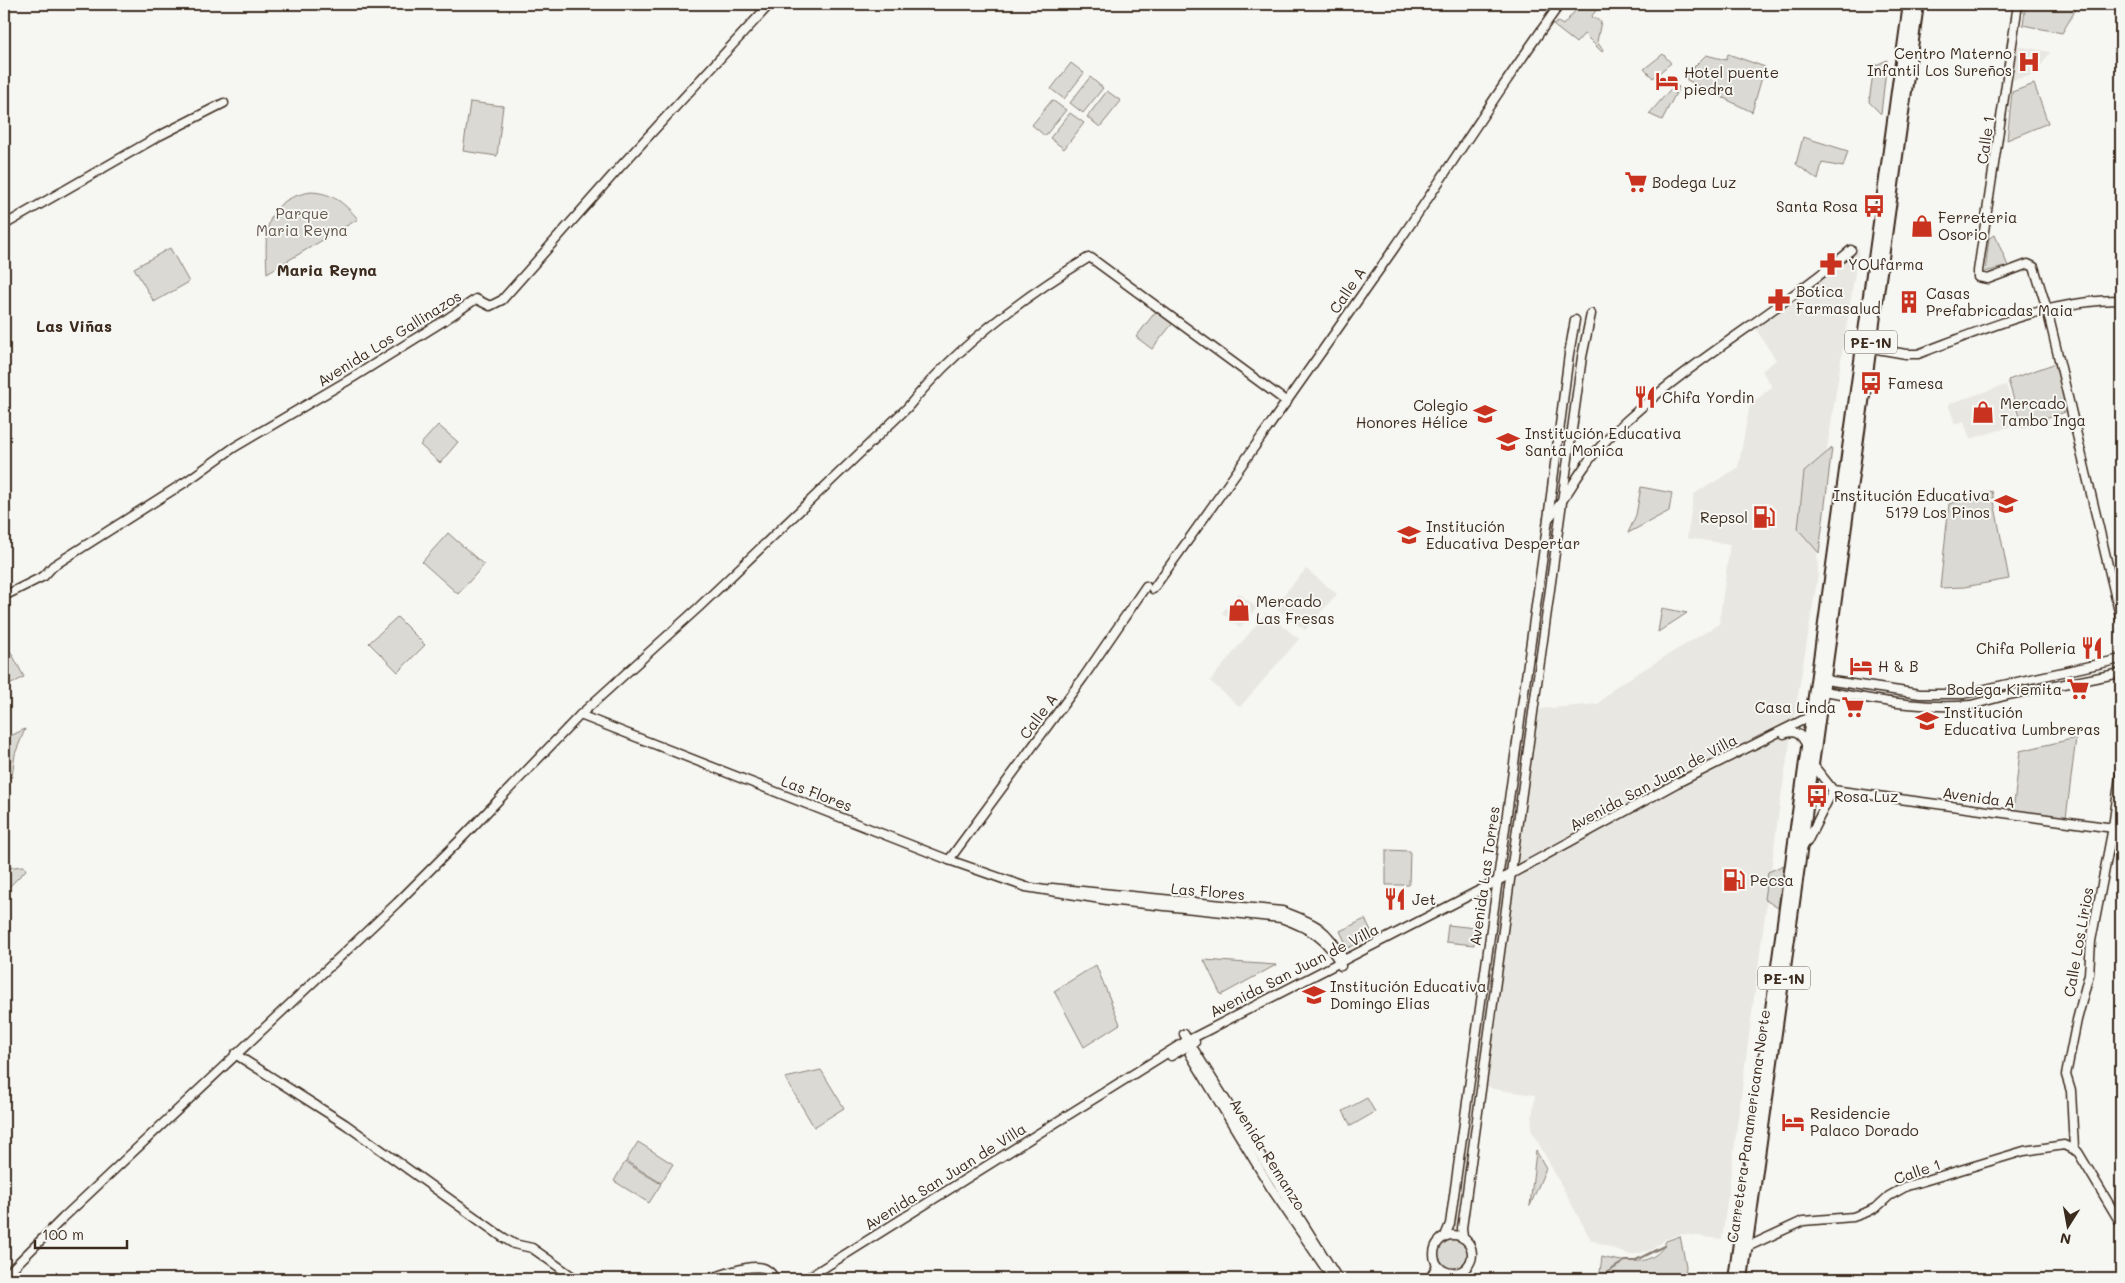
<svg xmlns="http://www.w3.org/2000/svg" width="2125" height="1283" font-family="Mali,sans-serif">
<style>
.built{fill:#e8e7e2}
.green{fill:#dad9d3;stroke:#8a8278}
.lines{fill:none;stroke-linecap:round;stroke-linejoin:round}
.stream{stroke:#857a71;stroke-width:2}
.tertiary-casing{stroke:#3b2a1e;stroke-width:11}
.trunk-casing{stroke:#3b2a1e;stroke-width:14}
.tertiary{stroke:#f6f6f2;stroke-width:8}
.trunk{stroke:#f6f6f2;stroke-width:10}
.labels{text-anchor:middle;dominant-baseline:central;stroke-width:4;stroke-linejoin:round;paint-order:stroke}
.shield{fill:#f6f6f2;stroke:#73675e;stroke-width:1}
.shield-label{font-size:14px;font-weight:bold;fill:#3b2a1e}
.poi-label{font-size:15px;fill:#3b2a1e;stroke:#f6f6f2;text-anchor:start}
.street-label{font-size:15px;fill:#3b2a1e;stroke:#f6f6f2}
.park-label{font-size:15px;fill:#63564b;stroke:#f6f6f2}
.neighbourhood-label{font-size:16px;font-weight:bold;fill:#3b2a1e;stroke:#f6f6f2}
</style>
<rect width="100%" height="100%" fill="#f6f6f2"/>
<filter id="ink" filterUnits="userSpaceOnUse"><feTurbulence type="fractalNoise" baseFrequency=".02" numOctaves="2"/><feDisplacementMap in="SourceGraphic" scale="10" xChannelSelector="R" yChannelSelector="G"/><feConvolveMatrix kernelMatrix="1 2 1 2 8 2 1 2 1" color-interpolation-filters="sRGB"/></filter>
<g filter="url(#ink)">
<g class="built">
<path d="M 2017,46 L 2050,52 L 2035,75 L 2012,80 Z"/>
<path d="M 1859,247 L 1825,461 L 1817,553 L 1818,575 L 1780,802 L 1722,1239 L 1681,1234 L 1666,1239 L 1651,1250 L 1631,1255 L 1591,1240 L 1531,1129 L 1535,1095 L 1494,1089 L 1475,1082 L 1524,728 L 1541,709 L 1598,704 L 1615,687 L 1719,624 L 1730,544 L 1687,538 L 1694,494 L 1738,468 L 1750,405 L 1772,387 L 1762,371 L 1776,360 L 1754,326 Z"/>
<path d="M 2006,385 L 2019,424 L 1970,439 L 1964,421 L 1955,424 L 1948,404 Z"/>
<path d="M 1306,569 L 1337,594 L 1305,630 L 1274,606 Z"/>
<path d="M 1239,593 L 1257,608 L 1240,628 L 1222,613 Z"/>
<path d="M 1266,613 L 1299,639 L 1240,707 L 1210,681 Z"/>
</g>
<g class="green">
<path d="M 1581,4 L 1601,4 L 1591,17 L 1601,21 L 1597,42 L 1603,50 L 1602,52 L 1584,34 L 1576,43 L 1553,25 L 1558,22 L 1563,25 Z"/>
<path d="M 2026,4 L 2079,4 L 2062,33 L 2023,25 Z"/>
<path d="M 1663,54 L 1671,63 L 1653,78 L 1644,69 Z"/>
<path d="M 1728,54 L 1765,67 L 1752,112 L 1687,80 L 1686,75 L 1706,55 L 1726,60 Z"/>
<path d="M 1887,60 L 1881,114 L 1869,102 L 1874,66 Z"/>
<path d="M 1071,63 L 1084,73 L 1064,99 L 1051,89 Z"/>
<path d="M 1090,77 L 1103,88 L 1083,113 L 1070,103 Z"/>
<path d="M 2034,84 L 2048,123 L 2007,140 L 2012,92 Z"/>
<path d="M 1674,85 L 1679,87 L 1662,120 L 1649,114 Z"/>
<path d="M 1107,91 L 1121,101 L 1100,127 L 1087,117 Z"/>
<path d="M 1052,100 L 1066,110 L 1045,136 L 1032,125 Z"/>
<path d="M 470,102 L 503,106 L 497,156 L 463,151 Z"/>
<path d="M 1070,113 L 1084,123 L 1064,149 L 1050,138 Z"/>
<path d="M 1803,137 L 1848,151 L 1843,167 L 1822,163 L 1818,180 L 1796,164 Z"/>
<path d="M 311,192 C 333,193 344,203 358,219 L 267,273 C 265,234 262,200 311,192 Z"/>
<path d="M 1995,235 L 2008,266 L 1985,272 L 1989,238 Z"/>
<path d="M 170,248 L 189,282 L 154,302 L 134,268 Z"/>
<path d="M 1156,311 L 1173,323 L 1152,349 L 1136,337 Z"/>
<path d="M 2059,362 L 2071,410 L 2022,427 L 2008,380 Z"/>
<path d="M 438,425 L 458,442 L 440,463 L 420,445 Z"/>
<path d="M 1832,448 L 1819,553 L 1798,529 L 1804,472 Z"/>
<path d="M 1641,487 L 1672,493 L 1669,511 L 1628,533 L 1636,515 Z"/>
<path d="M 1992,491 L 2009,579 L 1964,587 L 1940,588 L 1949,504 Z"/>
<path d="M 448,533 L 484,565 L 458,594 L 422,562 Z"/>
<path d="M 1662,608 L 1687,613 L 1658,632 Z"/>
<path d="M 397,617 L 425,645 L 398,672 L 369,643 Z"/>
<path d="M 11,652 L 24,677 L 4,688 L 4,656 Z"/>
<path d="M 25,729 L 15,754 L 12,777 L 4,778 L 4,739 Z"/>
<path d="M 2076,738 L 2066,818 L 2013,813 L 2020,751 Z"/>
<path d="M 1386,850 L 1410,851 L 1409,885 L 1386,885 Z"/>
<path d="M 1784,865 L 1778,908 L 1764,899 L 1768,872 Z"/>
<path d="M 24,866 L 26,870 L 9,887 L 4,899 L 4,868 Z"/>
<path d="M 1365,919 L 1373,936 L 1348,948 L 1340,931 Z"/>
<path d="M 1448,925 L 1476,928 L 1474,945 L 1446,942 Z"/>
<path d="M 1204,960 L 1276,965 L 1221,995 Z"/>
<path d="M 1096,965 L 1120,1024 L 1084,1047 L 1054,991 Z"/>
<path d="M 821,1070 L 844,1108 L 814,1127 L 785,1078 Z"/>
<path d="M 1367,1098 L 1375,1112 L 1351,1126 L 1343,1111 Z"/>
<path d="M 638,1142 L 673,1164 L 661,1183 L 626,1161 Z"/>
<path d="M 1536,1151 L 1546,1168 L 1530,1206 Z"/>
<path d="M 625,1162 L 661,1184 L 649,1203 L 614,1181 Z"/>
<path d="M 1680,1236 L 1686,1266 L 1685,1279 L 1602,1279 L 1600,1272 L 1602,1257 C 1625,1263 1656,1267 1666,1241 Z"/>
<circle cx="1453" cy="1254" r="16"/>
</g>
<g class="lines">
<path class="stream" d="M 1597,1279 L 1625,1261 L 1634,1261 L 1664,1246"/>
<defs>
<g id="tertiary">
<path d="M 2018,4 L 1978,271 L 1978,277 L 1988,279 L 2028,264 L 2034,267 L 2047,309 L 2121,620"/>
<path d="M 4,225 L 159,136 L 224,103"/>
<path d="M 1871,348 L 1906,354 L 1918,354 C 1985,329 2050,300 2121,300"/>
<path d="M 1548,519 C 1564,501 1572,484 1585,466 C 1596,449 1612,434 1626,421 C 1696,357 1779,311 1851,250"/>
<path d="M 1153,589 C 1234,477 1313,364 1393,250 C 1449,169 1502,84 1560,4"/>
<path d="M 4,596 L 44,576 L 53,566 L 187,481 L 233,448 L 352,378 L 445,320 L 476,299 L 490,306 L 502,300 L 620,167 L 770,4"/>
<path d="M 1825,680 L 1920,694 L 1963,694 L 2121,659"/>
<path d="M 1824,691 C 1872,699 1922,710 1971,705 L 2008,695 L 2121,673"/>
<path d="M 580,715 L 949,860 L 1026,887 L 1107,900 L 1281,918 C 1309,928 1329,939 1341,966"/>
<path d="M 1784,734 C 1796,729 1802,735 1807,746"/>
<path d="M 1813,765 L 1833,790 L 2121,829"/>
<path d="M 1802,847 L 1807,842 L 1833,790"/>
<path d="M 949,860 L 1083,678 L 1146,586"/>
<path d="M 1052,888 L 1282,911 C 1315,923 1327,928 1344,960"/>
<path d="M 1184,1034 L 1338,1279"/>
<path d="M 235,1054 L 345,1124 L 501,1236 L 514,1244 L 532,1248 L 576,1279"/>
<path d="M 1190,1054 L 1271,1188 L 1328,1272"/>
<path d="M 1171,1056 L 1195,1042"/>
<path d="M 2074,1148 L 2071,1091 L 2066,1075 L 2077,1020 L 2089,974 L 2091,941 L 2113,827 L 2121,769"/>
<circle cx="1453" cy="1254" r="19"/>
<path d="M 1445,1236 L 1450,1224 L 1548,519 L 1569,354 L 1575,320"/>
<path d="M 1463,1238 L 1462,1228 L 1582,357 L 1591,314"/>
<path d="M 1747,1247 L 1803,1221 L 1853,1217 L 1867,1212 L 1877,1207 L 1889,1196 L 1907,1186 L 2024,1151 L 2064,1145 L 2078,1152 L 2121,1224"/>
<path d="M 4,1277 L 63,1218 L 397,903 L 465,835 L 580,715 L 699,607 L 907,408 C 956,347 1022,298 1088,258 L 1091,258 L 1287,402"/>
<path d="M 709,1279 C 722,1275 756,1261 767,1270 C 771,1272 773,1276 775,1279"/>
<path d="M 806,1279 L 1183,1043 L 1511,874 L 1677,783 L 1813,715"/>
<path d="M 1430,1279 L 1437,1265"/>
</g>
<g id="trunk">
<path d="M 1734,1279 L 1909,4"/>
<path d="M 1742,1279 L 1918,4"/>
</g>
</defs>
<use href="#tertiary" class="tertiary-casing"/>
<use href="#trunk" class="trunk-casing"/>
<use href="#tertiary" class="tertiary"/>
<use href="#trunk" class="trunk"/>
</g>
</g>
<defs>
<symbol id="hospital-bare" viewBox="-9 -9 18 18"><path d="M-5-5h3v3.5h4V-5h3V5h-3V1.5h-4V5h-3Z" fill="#c8321e" stroke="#f6f6f2" stroke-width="2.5" paint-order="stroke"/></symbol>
<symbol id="hotel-bare" viewBox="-9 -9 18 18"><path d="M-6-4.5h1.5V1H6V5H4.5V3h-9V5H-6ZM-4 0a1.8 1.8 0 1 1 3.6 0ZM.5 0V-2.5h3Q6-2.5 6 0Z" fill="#c8321e" stroke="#f6f6f2" stroke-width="2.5" paint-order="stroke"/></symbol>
<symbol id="supermarket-bare" viewBox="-9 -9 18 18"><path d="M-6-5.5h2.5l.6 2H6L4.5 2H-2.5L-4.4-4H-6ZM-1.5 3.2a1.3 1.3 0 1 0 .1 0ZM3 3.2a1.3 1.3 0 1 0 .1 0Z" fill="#c8321e" stroke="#f6f6f2" stroke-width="2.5" paint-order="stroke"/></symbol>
<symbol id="bus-bare" viewBox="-9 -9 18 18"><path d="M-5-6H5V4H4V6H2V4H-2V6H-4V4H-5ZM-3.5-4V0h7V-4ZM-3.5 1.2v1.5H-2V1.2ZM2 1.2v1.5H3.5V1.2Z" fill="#c8321e" stroke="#f6f6f2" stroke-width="2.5" paint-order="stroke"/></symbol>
<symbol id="shop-bare" viewBox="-9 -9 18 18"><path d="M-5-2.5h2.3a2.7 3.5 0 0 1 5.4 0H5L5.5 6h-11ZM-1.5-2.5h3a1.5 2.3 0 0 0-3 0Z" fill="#c8321e" stroke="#f6f6f2" stroke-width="2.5" paint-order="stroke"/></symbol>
<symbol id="pharmacy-bare" viewBox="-9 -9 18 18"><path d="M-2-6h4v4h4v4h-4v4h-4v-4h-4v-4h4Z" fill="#c8321e" stroke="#f6f6f2" stroke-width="2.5" paint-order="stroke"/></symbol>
<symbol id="building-bare" viewBox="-9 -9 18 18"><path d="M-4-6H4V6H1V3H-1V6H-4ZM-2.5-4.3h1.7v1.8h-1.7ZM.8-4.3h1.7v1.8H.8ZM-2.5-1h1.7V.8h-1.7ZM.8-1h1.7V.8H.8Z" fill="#c8321e" stroke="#f6f6f2" stroke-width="2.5" paint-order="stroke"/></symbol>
<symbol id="restaurant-bare" viewBox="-9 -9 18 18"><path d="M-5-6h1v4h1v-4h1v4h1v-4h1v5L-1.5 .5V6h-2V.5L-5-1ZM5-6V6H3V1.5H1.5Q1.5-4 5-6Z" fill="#c8321e" stroke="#f6f6f2" stroke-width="2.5" paint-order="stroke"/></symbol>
<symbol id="school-bare" viewBox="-9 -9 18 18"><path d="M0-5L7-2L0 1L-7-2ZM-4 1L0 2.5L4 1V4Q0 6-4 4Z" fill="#c8321e" stroke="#f6f6f2" stroke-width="2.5" paint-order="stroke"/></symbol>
<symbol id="fuel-bare" viewBox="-9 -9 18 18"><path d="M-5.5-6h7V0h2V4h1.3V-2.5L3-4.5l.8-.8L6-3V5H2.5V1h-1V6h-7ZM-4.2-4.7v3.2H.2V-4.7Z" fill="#c8321e" stroke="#f6f6f2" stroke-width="2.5" paint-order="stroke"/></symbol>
</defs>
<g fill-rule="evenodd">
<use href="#hospital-bare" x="2013" y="46" width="32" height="32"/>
<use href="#hotel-bare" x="1651" y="65" width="32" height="32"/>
<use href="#supermarket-bare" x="1620" y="166" width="32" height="32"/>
<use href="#bus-bare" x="1858" y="190" width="32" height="32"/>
<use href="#shop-bare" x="1906" y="210" width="32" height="32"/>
<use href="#pharmacy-bare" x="1815" y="248" width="32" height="32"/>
<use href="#pharmacy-bare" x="1763" y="284" width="32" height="32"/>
<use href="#building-bare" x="1893" y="286" width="32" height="32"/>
<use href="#bus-bare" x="1855" y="367" width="32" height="32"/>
<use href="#restaurant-bare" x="1629" y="381" width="32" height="32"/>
<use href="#shop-bare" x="1967" y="396" width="32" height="32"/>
<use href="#school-bare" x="1469" y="398" width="32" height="32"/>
<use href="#school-bare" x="1492" y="426" width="32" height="32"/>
<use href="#school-bare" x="1990" y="488" width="32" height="32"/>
<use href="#fuel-bare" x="1748" y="501" width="32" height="32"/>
<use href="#school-bare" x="1393" y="519" width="32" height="32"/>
<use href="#shop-bare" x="1223" y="594" width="32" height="32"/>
<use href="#restaurant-bare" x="2076" y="632" width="32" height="32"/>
<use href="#hotel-bare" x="1845" y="650" width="32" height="32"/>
<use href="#supermarket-bare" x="2062" y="673" width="32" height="32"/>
<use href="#supermarket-bare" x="1837" y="691" width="32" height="32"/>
<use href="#school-bare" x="1911" y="705" width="32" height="32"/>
<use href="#bus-bare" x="1801" y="780" width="32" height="32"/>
<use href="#fuel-bare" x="1718" y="864" width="32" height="32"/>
<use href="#restaurant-bare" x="1379" y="883" width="32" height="32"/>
<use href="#school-bare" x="1298" y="979" width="32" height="32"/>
<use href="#hotel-bare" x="1777" y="1106" width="32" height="32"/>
</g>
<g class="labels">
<g class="shield">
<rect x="1845" y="330.5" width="52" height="23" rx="4"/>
<rect x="1758" y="966.5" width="52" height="23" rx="4"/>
</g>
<g class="shield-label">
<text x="1871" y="342">PE-1N</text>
<text x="1784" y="978">PE-1N</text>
</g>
<g class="poi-label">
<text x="2012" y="53" text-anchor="end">Centro Materno<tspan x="2012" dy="17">Infantil Los Sureños</tspan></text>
<text x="1684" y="72">Hotel puente<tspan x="1684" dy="17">piedra</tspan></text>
<text x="1652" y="182">Bodega Luz</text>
<text x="1858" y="206" text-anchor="end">Santa Rosa</text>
<text x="1938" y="217">Ferreteria<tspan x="1938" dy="17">Osorio</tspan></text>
<text x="1848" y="264">YOUfarma</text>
<text x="1796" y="291">Botica<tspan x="1796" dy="17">Farmasalud</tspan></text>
<text x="1926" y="293">Casas<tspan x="1926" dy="17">Prefabricadas Maia</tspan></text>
<text x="1888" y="383">Famesa</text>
<text x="1662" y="397">Chifa Yordin</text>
<text x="2000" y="403">Mercado<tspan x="2000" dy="17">Tambo Inga</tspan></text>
<text x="1468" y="405" text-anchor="end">Colegio<tspan x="1468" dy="17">Honores Hélice</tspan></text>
<text x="1525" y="433">Institución Educativa<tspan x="1525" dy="17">Santa Monica</tspan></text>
<text x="1990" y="495" text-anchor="end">Institución Educativa<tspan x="1990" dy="17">5179 Los Pinos</tspan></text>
<text x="1748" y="517" text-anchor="end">Repsol</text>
<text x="1426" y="526">Institución<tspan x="1426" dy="17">Educativa Despertar</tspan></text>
<text x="1256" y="601">Mercado<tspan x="1256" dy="17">Las Fresas</tspan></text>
<text x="2076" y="648" text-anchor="end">Chifa Polleria</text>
<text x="1878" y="666">H &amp; B</text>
<text x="2062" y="689" text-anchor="end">Bodega Kiemita</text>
<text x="1836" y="707" text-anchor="end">Casa Linda</text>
<text x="1944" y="712">Institución<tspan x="1944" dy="17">Educativa Lumbreras</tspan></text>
<text x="1834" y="796">Rosa Luz</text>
<text x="1750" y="880">Pecsa</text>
<text x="1412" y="899">Jet</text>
<text x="1330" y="986">Institución Educativa<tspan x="1330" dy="17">Domingo Elias</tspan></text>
<text x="1810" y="1113">Residencie<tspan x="1810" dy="17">Palaco Dorado</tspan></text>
</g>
<g class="street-label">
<text transform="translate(1985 140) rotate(-82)">Calle 1</text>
<text transform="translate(1347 290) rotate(-56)">Calle A</text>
<text transform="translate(389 338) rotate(-32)">Avenida Los Gallinazos</text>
<text transform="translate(1038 716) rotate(-53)">Calle A</text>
<text transform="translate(1653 782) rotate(-28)">Avenida San Juan de Villa</text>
<text transform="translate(817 793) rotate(21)">Las Flores</text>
<text transform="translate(1979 797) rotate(8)">Avenida A</text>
<text transform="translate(1484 876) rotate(-82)">Avenida Las Torres</text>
<text transform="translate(1208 891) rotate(5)">Las Flores</text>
<text transform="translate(2078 942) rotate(-80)">Calle Los Lirios</text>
<text transform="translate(1294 970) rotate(-27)">Avenida San Juan de Villa</text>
<text transform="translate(1748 1126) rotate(-82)">Carretera Panamericana Norte</text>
<text transform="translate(1268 1154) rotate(58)">Avenida Remanzo</text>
<text transform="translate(1917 1171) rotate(-19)">Calle 1</text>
<text transform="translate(945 1176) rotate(-32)">Avenida San Juan de Villa</text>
</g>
<g class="park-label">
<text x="302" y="213">Parque<tspan x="302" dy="17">Maria Reyna</tspan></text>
</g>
<g class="neighbourhood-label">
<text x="327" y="269">Maria Reyna</text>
<text x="74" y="325">Las Viñas</text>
</g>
</g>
<rect width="2125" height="1283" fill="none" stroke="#f6f6f2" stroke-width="20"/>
<rect x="10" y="10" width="2105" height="1263" fill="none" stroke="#3b2a1e" stroke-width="2" filter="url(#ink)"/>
<g transform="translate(2068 1226) rotate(191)" stroke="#f6f6f2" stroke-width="4" paint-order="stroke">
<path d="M0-4L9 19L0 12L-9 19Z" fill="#3b2a1e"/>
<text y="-8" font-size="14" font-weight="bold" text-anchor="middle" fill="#3b2a1e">N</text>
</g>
<path d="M35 1240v8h92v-8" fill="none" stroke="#3b2a1e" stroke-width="2.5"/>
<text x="42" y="1240" font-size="15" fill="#3b2a1e" stroke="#f6f6f2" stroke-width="4" paint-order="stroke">100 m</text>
</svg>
